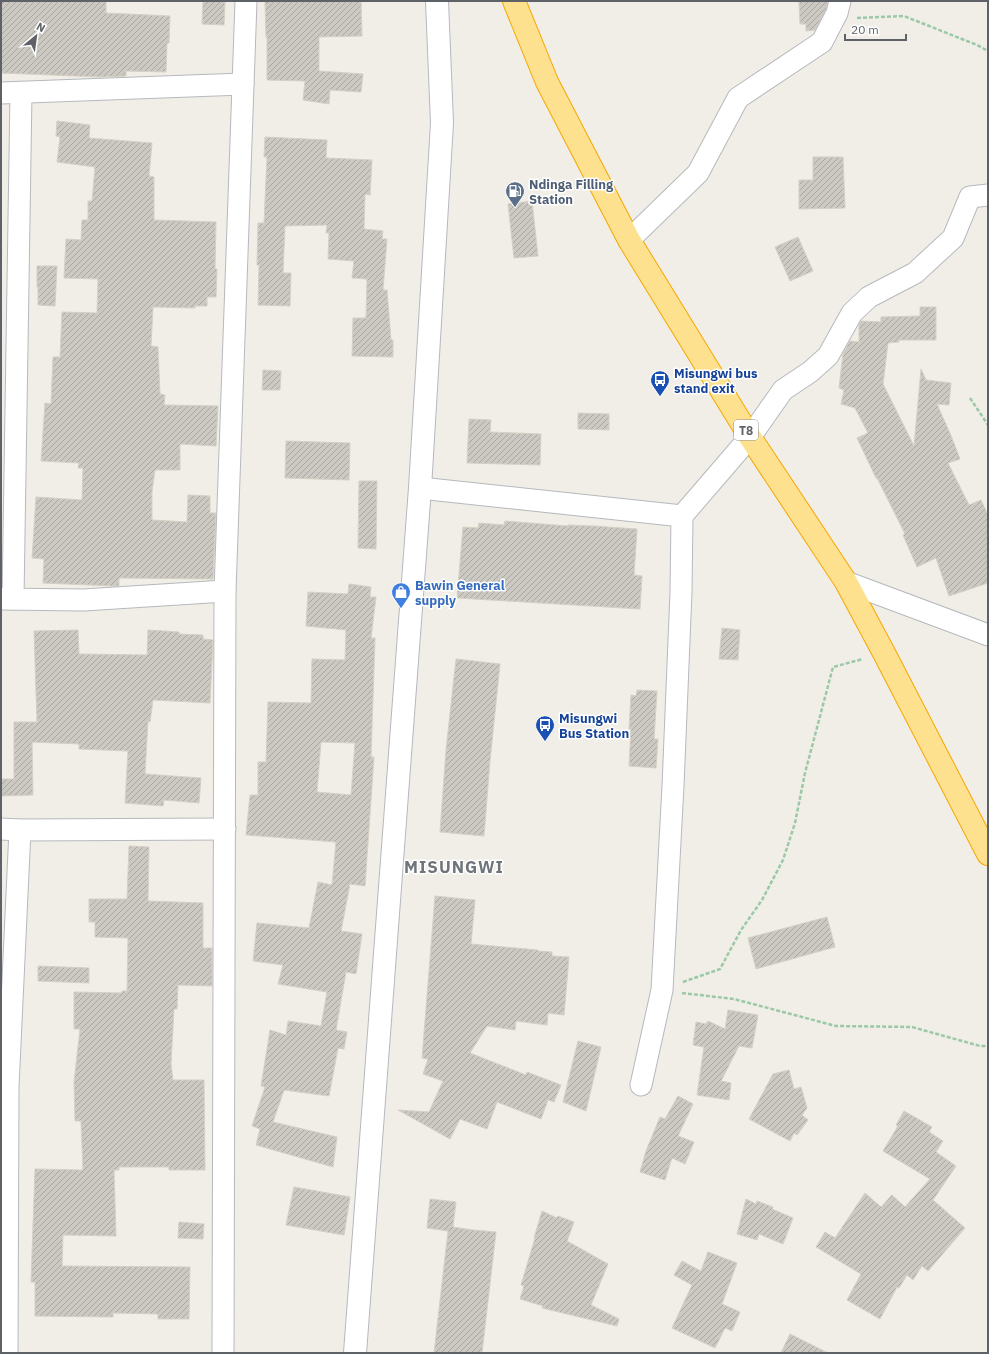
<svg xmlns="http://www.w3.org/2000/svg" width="989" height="1354" font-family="'IBM Plex Sans',sans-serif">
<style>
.building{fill:url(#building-hatch);stroke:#d5d0c4;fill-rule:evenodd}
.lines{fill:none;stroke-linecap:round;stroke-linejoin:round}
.street-casing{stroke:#b6b9bd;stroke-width:23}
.secondary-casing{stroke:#b5b9be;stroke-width:24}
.highway-casing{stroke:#f6a700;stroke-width:24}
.path{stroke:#9bc9a8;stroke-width:2.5;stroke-dasharray:4 2;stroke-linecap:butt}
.street{stroke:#fff;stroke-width:21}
.secondary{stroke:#fff;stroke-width:22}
.highway{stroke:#fee18f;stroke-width:22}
.labels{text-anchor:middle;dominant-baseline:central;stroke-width:3;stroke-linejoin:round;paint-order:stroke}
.shield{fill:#fff;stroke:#8e9195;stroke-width:1}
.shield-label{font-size:12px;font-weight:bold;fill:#5e6267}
.service-label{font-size:13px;font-weight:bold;fill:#4e5e75;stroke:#fff;text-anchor:start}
.transit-label{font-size:13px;font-weight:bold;fill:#164399;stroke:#fff;text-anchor:start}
.shop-label{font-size:13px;font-weight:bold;fill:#366cbe;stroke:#fff;text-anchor:start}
.district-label{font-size:17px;font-weight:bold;letter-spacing:1px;fill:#6e7479;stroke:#fff}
</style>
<defs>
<pattern id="building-hatch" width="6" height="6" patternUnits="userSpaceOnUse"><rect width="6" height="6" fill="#ccc9c3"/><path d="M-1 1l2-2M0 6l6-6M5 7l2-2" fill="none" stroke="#a9a7a2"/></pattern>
</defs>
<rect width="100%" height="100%" fill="#f0eee6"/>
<g class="building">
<path d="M 1,1 L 106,1 L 106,13 L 170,16 L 169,43 L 167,43 L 166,72 L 126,71 L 126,76 L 100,77 L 1,73 Z"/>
<path d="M 203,1 L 225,1 L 224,25 L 202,24 Z"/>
<path d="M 265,1 L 361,1 L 362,36 L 319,37 L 319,71 L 363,74 L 361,92 L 330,90 L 329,104 L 303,100 L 305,81 L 267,80 L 267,37 L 266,37 Z"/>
<path d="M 799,1 L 828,1 L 826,9 L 815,30 L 806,31 L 806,24 L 800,24 Z"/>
<path d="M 57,121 L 90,125 L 89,138 L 152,143 L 149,176 L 154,177 L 154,220 L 216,222 L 215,269 L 217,269 L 216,297 L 207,297 L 207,306 L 195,306 L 195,308 L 153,307 L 151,346 L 158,347 L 160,394 L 165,395 L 164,405 L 218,406 L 216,446 L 180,444 L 180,470 L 155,470 L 152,491 L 152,520 L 187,522 L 188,495 L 210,496 L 210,513 L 216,513 L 213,579 L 119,578 L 119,586 L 113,586 L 43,583 L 44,559 L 32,558 L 36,497 L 82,500 L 83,468 L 78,468 L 79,463 L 41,461 L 45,403 L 51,404 L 53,357 L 60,357 L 62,312 L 97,313 L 98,279 L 64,278 L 66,239 L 81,240 L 82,220 L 88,220 L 88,201 L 92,201 L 95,167 L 57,162 L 60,137 L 56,136 Z"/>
<path d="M 265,137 L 327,140 L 326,158 L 372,160 L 370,195 L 365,194 L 364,229 L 383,231 L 382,239 L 387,239 L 383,290 L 387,290 L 391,340 L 393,340 L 393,357 L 352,356 L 353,318 L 366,318 L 367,279 L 352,278 L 354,261 L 328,259 L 329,233 L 326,233 L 327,225 L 285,226 L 283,273 L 291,273 L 290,306 L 258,305 L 259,265 L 257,265 L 258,223 L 264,223 L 267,157 L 264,157 Z"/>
<path d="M 813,157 L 843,157 L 845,208 L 799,209 L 799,180 L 813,180 Z"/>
<path d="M 532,201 L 538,256 L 514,258 L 508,204 Z"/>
<path d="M 798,237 L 813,271 L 790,281 L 775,247 Z"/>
<path d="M 37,266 L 57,266 L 55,306 L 38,305 L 38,287 L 37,287 Z"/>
<path d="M 920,307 L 936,307 L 936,340 L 899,340 L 899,342 L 888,343 L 883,384 L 914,446 L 921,369 L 926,380 L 951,383 L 949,405 L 937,404 L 952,438 L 960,459 L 948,463 L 969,505 L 981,500 L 988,515 L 988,583 L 949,596 L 936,558 L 917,567 L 903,535 L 905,534 L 877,478 L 876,478 L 857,438 L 868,433 L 855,408 L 841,404 L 844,390 L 839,388 L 843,354 L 850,341 L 859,342 L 859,325 L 861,321 L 881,322 L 881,317 L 920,316 Z"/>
<path d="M 263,370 L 281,371 L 280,390 L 262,390 Z"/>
<path d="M 578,413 L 609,414 L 609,430 L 578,429 Z"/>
<path d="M 469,419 L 491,420 L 490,432 L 541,434 L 540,465 L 467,463 Z"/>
<path d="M 286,441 L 350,443 L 349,480 L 285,478 Z"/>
<path d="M 359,481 L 377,481 L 376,549 L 358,548 Z"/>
<path d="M 505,521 L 568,526 L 568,525 L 594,526 L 637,529 L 634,575 L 642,576 L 640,609 L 457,598 L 463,527 L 478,528 L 479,523 L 504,525 Z"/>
<path d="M 349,584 L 371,587 L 370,597 L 376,597 L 371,638 L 375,638 L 371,757 L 374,757 L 365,886 L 350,884 L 341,931 L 362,934 L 356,974 L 346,972 L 336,1030 L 347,1032 L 344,1049 L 338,1048 L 329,1096 L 284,1090 L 273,1122 L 337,1137 L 333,1167 L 256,1145 L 260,1129 L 252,1126 L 265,1087 L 261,1086 L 270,1030 L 286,1035 L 288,1021 L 321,1026 L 327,992 L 278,984 L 283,965 L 253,961 L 257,923 L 309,928 L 318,882 L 332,885 L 336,842 L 246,835 L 250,795 L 258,795 L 258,762 L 266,762 L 268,702 L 311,703 L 312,659 L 345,660 L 346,630 L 306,626 L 308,592 L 348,594 ZM 321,742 L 355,743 L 351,795 L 317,792 Z"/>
<path d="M 722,628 L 740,630 L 738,660 L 719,659 Z"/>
<path d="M 78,630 L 79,654 L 147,655 L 148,630 L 179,632 L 179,634 L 203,635 L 203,639 L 213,640 L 210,703 L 153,700 L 150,722 L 148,721 L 145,774 L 201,778 L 199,803 L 164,800 L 163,806 L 125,803 L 128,751 L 79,749 L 79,744 L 32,742 L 33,795 L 1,796 L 1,779 L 14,779 L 14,722 L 37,722 L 34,631 Z"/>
<path d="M 456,659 L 500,664 L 490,761 L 484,836 L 440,832 L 446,750 Z"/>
<path d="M 637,690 L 657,691 L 654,739 L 658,739 L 656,768 L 629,766 L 631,729 L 629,729 L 631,695 L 636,696 Z"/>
<path d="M 129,846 L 149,847 L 148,901 L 203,903 L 203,948 L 212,948 L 212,986 L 178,985 L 177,1009 L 174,1009 L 171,1064 L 173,1080 L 204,1080 L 205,1170 L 169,1170 L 169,1167 L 119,1167 L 119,1170 L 114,1170 L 116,1236 L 63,1235 L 62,1266 L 190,1267 L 189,1319 L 158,1319 L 158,1314 L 113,1313 L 113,1317 L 35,1316 L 35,1282 L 31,1282 L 35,1169 L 83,1170 L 81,1121 L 75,1121 L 74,1082 L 80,1029 L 74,1029 L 74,992 L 122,993 L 122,991 L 127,991 L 128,938 L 95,937 L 95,922 L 89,922 L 89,899 L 127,899 Z"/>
<path d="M 435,896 L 475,900 L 471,944 L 538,950 L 538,951 L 552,952 L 552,956 L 569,957 L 564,1015 L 548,1013 L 547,1025 L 516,1021 L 515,1030 L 487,1026 L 470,1053 L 526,1075 L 527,1072 L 561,1085 L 554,1102 L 548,1100 L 541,1119 L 497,1102 L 487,1129 L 460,1119 L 450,1139 L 398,1110 L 429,1112 L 443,1081 L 423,1074 L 428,1059 L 422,1058 Z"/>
<path d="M 827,917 L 835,947 L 756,969 L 748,938 Z"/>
<path d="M 38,966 L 89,968 L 89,983 L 38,981 Z"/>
<path d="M 728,1010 L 758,1015 L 752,1048 L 739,1046 L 721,1081 L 731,1083 L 729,1100 L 697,1095 L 704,1047 L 693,1045 L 696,1022 L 706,1024 L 708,1021 L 725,1029 Z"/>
<path d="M 578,1041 L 601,1047 L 586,1111 L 563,1102 Z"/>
<path d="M 789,1070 L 794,1089 L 801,1087 L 807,1108 L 802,1115 L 808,1120 L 797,1135 L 794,1133 L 790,1141 L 749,1119 L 773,1074 Z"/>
<path d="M 678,1096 L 693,1104 L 678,1136 L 694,1142 L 685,1164 L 672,1158 L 665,1180 L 640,1172 L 646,1151 L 660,1117 L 665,1119 Z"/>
<path d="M 904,1111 L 932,1127 L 929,1132 L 943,1141 L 936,1152 L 956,1166 L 933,1200 L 965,1228 L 928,1271 L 922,1266 L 913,1280 L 907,1275 L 899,1288 L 897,1287 L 880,1319 L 847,1300 L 861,1274 L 816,1247 L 825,1232 L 835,1238 L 865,1193 L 881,1207 L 892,1195 L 905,1207 L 930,1179 L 883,1151 L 898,1126 L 896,1125 Z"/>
<path d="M 294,1187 L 350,1197 L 344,1235 L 286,1225 Z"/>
<path d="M 430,1199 L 456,1202 L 453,1227 L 473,1230 L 496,1232 L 482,1353 L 434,1353 L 448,1231 L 427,1228 Z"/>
<path d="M 746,1199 L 756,1204 L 757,1201 L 773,1207 L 772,1209 L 793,1218 L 783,1244 L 759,1234 L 757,1240 L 737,1234 Z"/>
<path d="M 542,1211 L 557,1218 L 558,1216 L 574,1222 L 567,1241 L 608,1264 L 591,1305 L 619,1319 L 617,1326 L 542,1308 L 543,1306 L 520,1299 L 524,1286 L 521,1285 L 535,1238 L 534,1238 Z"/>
<path d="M 179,1222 L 204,1224 L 203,1239 L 178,1238 Z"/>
<path d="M 708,1252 L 737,1263 L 722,1304 L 740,1312 L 732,1331 L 725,1328 L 715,1348 L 672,1328 L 692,1285 L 674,1275 L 682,1261 L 701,1271 Z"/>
<path d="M 790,1334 L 828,1353 L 781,1353 Z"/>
</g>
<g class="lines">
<defs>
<g id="street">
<path d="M 1,93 L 243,84"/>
<path d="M 629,240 L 698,173 L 738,98 L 822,42 L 837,13 L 840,1"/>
<path d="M 420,488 L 682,516 L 750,437 L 783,390 L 810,372 L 828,356 L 852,313 L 869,297 L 915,273 L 953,238 L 970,197 L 988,195"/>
<path d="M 846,582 L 988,635"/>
<path d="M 1,599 L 84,600 L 225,591"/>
<path d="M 13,599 L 21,93"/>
<path d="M 1,829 L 20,830 L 8,1087 L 7,1353"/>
<path d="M 20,830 L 225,829"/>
<path d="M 641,1085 L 662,990 L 673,786 L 681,592 L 682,516"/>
<path d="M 223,1353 L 225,591 L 246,1"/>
</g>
<path id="secondary" d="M 355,1353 L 420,488 L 442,123 L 437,1"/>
<path id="highway" d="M 514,1 L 547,82 L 629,240 L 750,437 L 846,582 L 884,653 L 988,854"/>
</defs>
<use href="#street" class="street-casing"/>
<use href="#secondary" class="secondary-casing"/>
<use href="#highway" class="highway-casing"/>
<g class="path">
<path d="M 857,18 L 904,16 L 977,45 L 988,51"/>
<path d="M 970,398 L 988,425"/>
<path d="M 683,982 L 720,969 L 741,930 L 762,900 L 783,860 L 795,823 L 805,773 L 833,667 L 863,659"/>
<path d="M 682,993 L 734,999 L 836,1026 L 912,1027 L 980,1046 L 988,1046"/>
</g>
<use href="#street" class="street"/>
<use href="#secondary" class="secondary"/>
<use href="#highway" class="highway"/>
</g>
<defs>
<symbol id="fuel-pin" viewBox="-11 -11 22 30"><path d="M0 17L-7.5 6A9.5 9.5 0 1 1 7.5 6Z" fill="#5c6f8a" stroke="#fff"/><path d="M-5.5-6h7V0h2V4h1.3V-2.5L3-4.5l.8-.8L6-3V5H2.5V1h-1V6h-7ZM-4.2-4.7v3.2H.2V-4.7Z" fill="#fff"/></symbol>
<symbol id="bus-pin" viewBox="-11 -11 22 30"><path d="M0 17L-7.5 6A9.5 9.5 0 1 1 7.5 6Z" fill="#1a4fb4" stroke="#fff"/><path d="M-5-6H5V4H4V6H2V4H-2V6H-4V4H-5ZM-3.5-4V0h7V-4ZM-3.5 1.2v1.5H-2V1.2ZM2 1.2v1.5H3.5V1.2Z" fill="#fff"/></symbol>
<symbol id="shop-pin" viewBox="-11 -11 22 30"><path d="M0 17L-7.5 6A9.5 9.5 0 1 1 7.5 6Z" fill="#3f7fe0" stroke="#fff"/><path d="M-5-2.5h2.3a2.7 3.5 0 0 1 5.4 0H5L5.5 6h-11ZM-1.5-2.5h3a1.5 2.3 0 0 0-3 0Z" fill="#fff"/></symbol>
</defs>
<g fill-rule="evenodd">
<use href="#fuel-pin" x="504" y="180" width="22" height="30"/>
<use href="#bus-pin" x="649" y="369" width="22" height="30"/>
<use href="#shop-pin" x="390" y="581" width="22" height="30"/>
<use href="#bus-pin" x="534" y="714" width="22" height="30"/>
</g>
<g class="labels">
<rect class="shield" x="734" y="420" width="24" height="20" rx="3"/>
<g class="shield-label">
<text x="746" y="430">T8</text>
</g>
<g class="service-label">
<text x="529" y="184">Ndinga Filling<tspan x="529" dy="15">Station</tspan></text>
</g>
<g class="transit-label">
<text x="674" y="373">Misungwi bus<tspan x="674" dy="15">stand exit</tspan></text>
<text x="559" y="718">Misungwi<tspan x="559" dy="15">Bus Station</tspan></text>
</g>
<g class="shop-label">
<text x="415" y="585">Bawin General<tspan x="415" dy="15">supply</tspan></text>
</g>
<g class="district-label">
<text x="454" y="867">MISUNGWI</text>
</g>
</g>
<rect width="989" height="1354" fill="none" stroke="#5e6267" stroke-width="4"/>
<g transform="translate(36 36) rotate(29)" stroke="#ffffff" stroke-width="3" paint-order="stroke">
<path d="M0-3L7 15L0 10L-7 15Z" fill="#5e6267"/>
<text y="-6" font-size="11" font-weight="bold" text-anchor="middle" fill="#5e6267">N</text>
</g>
<path d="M845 34v6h61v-6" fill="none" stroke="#5e6267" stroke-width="2"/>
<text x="851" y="34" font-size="12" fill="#5e6267" stroke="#ffffff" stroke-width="3" paint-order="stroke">20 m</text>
</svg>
